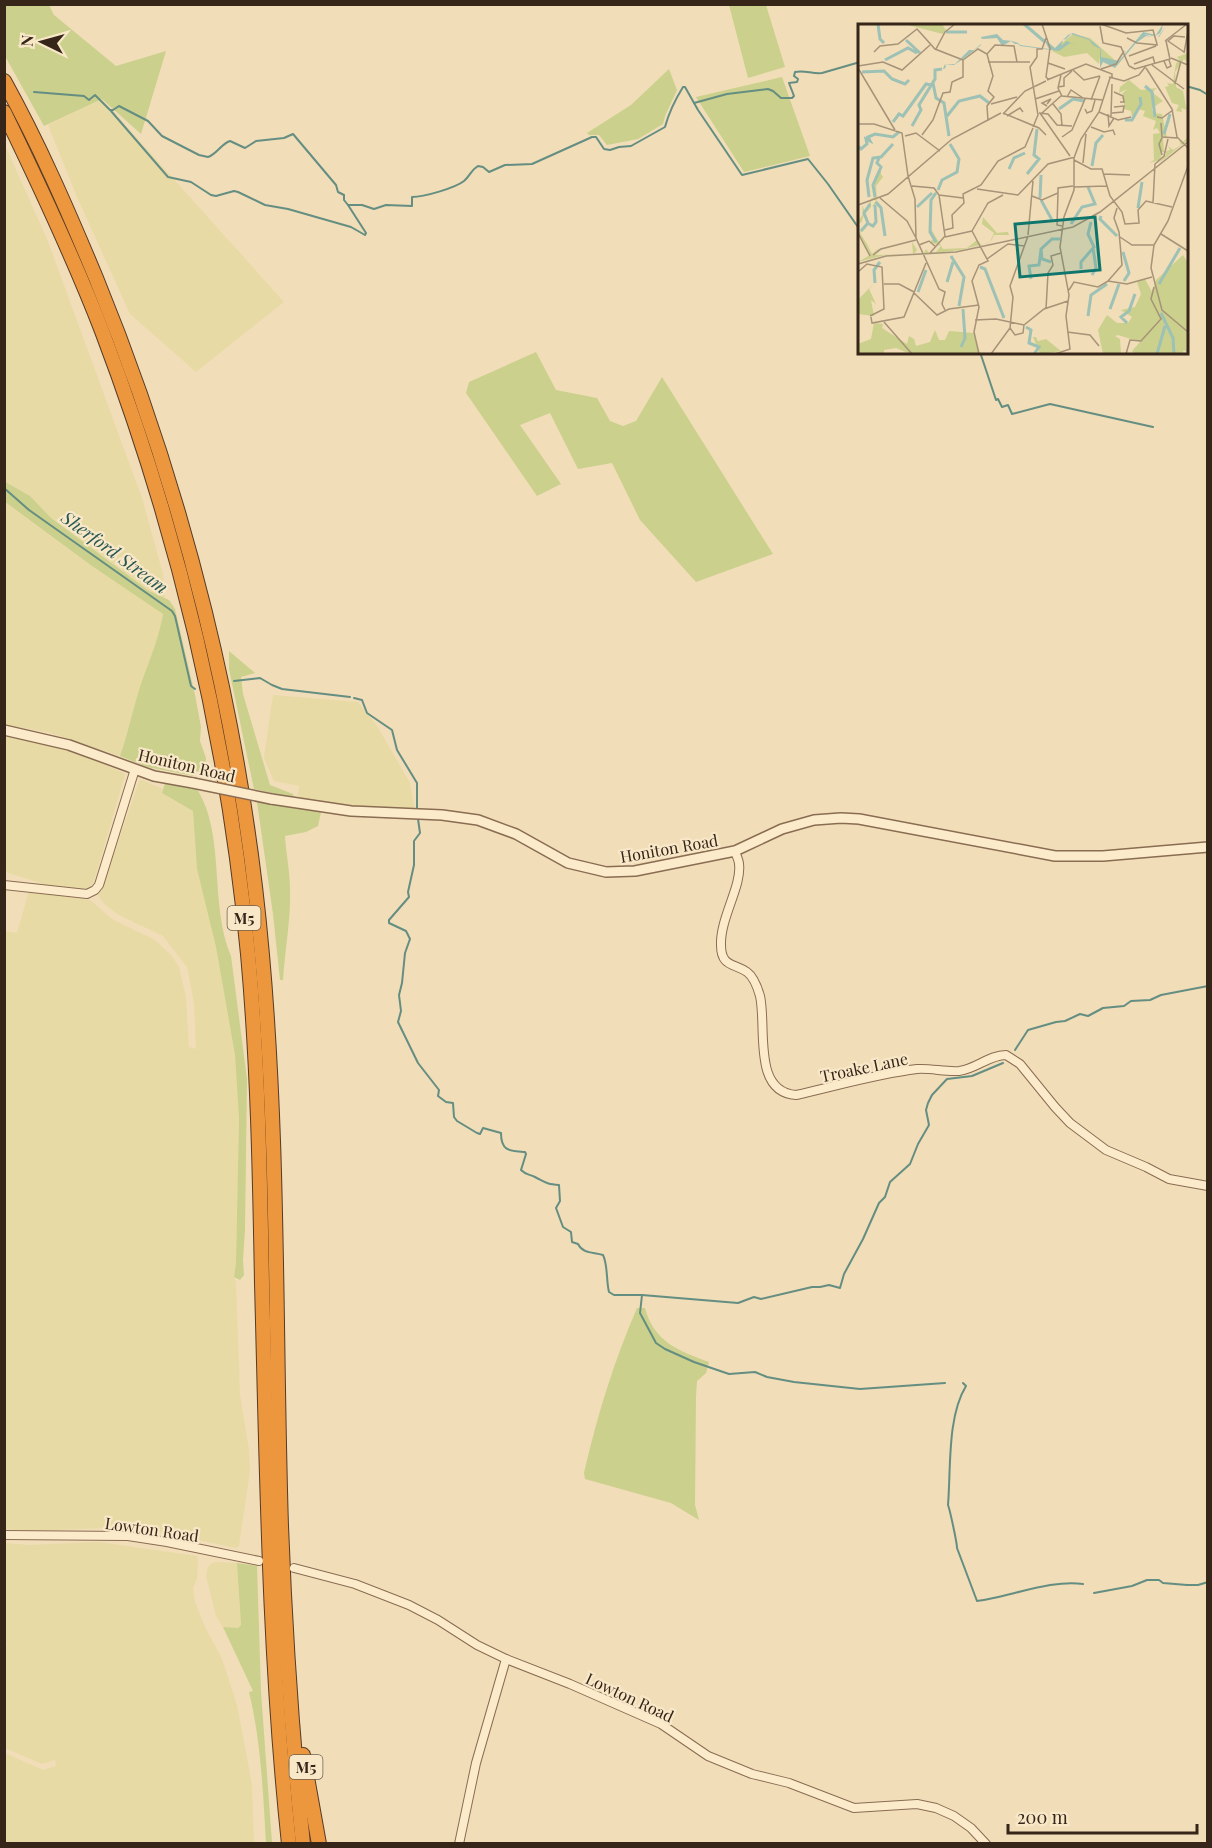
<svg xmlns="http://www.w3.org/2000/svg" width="1212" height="1848" font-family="'Playfair Display',serif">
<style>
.farmland{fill:#e8daa5}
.green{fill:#cbd08c}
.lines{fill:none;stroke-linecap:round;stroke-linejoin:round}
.stream{stroke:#658e82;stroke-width:2}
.minor-casing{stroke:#896c52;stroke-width:10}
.tertiary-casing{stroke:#896c52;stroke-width:12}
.motorway-casing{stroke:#553a27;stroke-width:16}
.minor{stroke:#fcebcb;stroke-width:8}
.tertiary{stroke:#fcebcb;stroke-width:9}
.motorway{stroke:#ec973e;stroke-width:14}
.tertiary-bridge-casing{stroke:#896c52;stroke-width:12;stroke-linecap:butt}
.tertiary-bridge{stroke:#fcebcb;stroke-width:9}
.labels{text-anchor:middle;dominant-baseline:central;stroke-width:4.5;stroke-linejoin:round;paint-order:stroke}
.shield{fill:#f8e8c8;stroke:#70604e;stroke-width:1.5}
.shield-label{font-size:15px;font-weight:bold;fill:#362519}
.street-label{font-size:16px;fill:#362519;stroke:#f8e8c8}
.water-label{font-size:18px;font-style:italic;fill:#265752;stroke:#f8e8c8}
.inset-river{fill:none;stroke:#9dc1b5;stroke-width:3}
.inset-road{fill:none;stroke:#a69378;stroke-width:1.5}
.view{fill:#0f766e;fill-opacity:0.15;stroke:#0f766e;stroke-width:3}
.inset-edge{fill:none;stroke:#362519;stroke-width:3}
</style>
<rect width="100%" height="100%" fill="#f1ddb8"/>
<g class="farmland">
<path d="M 102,99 L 284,302 L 196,372 L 130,314 L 77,197 L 48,125 Z"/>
<path d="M 4,143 L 47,239 L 142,498 L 163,574 L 165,599 L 149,591 L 51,518 L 30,496 L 5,481 Z"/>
<path d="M 4,502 L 92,566 L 163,614 L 160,630 L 120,756 L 47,732 L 5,725 Z"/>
<path d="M 273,695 L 358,702 L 377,726 L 410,783 L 415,812 L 367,809 L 297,801 L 299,786 L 274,781 L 264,758 Z"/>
<path d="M 4,735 L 22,738 L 64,750 L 94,760 L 124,773 L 125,775 L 94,881 L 89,889 L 73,889 L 43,886 L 41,883 L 11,874 L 5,871 Z"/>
<path d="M 140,779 L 163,789 L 162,793 L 193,811 L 197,869 L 216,947 L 235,1055 L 239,1118 L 236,1263 L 234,1277 L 236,1282 L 240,1395 L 249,1450 L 250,1471 L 239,1546 L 236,1548 L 150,1530 L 111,1528 L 26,1531 L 5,1529 L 4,931 L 17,933 L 29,891 L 90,900 L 112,919 L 155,940 L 172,956 L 179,967 L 186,997 L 189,1047 L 196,1049 L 194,1003 L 187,967 L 163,936 L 119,915 L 104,904 L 98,895 L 101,891 Z"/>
<path d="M 99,1542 L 197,1556 L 198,1563 L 197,1579 L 193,1588 L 195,1602 L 205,1627 L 222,1659 L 237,1705 L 252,1785 L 254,1843 L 5,1843 L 5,1753 L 43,1770 L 56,1766 L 55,1760 L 42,1764 L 5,1748 L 4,1650 L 7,1644 L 4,1639 L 5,1543 L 29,1545 Z"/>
<path d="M 218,1562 L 237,1563 L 241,1625 L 238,1628 L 223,1627 L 216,1616 L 206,1576 L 208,1567 L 212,1563 Z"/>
</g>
<g class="green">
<path d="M 4,5 L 49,5 L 54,15 L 116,66 L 166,51 L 141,134 L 102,99 L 44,126 L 5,56 Z"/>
<path d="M 729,5 L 766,5 L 785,67 L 748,78 Z"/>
<path d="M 669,69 L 677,90 L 665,116 L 663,124 L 638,139 L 607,145 L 599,135 L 589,135 L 587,133 L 631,105 Z"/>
<path d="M 782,77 L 810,156 L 744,172 L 696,97 Z"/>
<path d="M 536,352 L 556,390 L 597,398 L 610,421 L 623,426 L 636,421 L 662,377 L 773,554 L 696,582 L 640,520 L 612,463 L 578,469 L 550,413 L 520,425 L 561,484 L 537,496 L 466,393 L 469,382 Z"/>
<path d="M 4,481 L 30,496 L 51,518 L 149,591 L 169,600 L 175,609 L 195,695 L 201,727 L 200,741 L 206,758 L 205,771 L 201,772 L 193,771 L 194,776 L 147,767 L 120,756 C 129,730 134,704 143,678 C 151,657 159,637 163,614 L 92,566 L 5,502 Z"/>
<path d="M 229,651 L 255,673 L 241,677 L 243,694 L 270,785 L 293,794 L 294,798 L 254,789 L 229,669 Z"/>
<path d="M 165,783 L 197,789 C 226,835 209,905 231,956 L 247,1079 L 245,1230 L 243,1260 L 244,1275 L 240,1280 L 234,1277 L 236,1263 L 239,1118 L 235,1055 L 216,947 L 197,869 L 193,811 L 162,793 Z"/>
<path d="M 257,802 L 321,812 L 318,826 L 306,832 L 285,836 C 286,854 290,871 290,889 C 291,919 285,949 283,980 L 280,980 L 273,914 Z"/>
<path d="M 637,1308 L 645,1308 C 654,1342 679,1351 709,1362 L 706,1373 L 697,1381 L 696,1397 L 695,1505 L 699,1520 L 671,1503 L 585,1479 L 584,1473 C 597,1416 614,1361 637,1308 Z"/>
<path d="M 237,1563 L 257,1566 L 261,1692 L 272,1843 L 266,1843 C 263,1793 261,1741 249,1692 L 253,1691 L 223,1627 L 238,1628 L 241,1625 Z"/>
</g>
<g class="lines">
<g class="stream">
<path d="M 1186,86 L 1200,90 L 1208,95"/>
<path d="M 34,92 L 84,96 L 89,100 L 95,95 L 110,110 L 113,110 L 119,106 L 148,121 L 162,136 L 199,155 L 208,157 C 217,154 221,144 230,141 L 245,148 L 256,141 L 284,138 L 293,134 L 336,185 L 338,192 L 344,195 L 344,200 L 348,205 L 362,205 L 374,209 L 386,205 L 412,206 L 412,197 C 424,197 455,188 464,181 C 470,176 471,170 478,166 L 483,167 L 489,172 L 505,165 L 532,164 L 592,137 L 596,137 L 604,149 L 610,150 L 619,147 L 631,146 L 665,127 C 669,112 675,100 683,87 L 685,87 L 698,110 L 742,175 L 808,159 L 828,184 L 860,230"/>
<path d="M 694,103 L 727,94 L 768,89 L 773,91 L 781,98 L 792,98 L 794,96 L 789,83 L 797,82 L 798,79 L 794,76 L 795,72 C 805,70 812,74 822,73 L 860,62"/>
<path d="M 111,111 L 168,177 L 191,182 L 211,195 L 216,196 L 234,191 L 238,192 L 265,205 L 288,209 L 351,227 L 365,235 L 366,233 L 348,205"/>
<path d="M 980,352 L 996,400 L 998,399 L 1002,407 L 1008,405 L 1012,414 L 1050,404 L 1153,427"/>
<path d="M 4,488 L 29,510 L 172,611 L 175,616 L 191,686 L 195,689"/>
<path d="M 234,681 L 260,678 L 272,685 L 282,689 L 350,697"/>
<path d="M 354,698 L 362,700 L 367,713 L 392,730 L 397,750 L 417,783 L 417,809"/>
<path d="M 418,819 L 420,833 L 414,841 L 414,865 L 408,892 L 409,897 L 389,920 L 389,923 L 406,931 L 410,939 L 405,953 L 402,983 L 399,995 L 401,1011 L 398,1022 L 418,1063 L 439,1090 L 438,1096 L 446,1102 L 453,1103 L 454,1117 L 457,1121 L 477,1133 L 480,1134 L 483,1128 L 501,1133 C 501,1151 509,1151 525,1152 L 526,1154 L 521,1170 C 526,1175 529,1174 535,1177 C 547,1183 546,1184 559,1185 L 560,1201 L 556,1208 L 563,1227 L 571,1232 L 572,1242 L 578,1244 C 583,1254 593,1252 603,1255 C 608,1265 606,1280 609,1292 L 614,1295 L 642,1295 L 738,1303 L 754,1297 L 761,1299 L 812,1287 L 820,1287 L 829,1285 L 840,1288 L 844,1274 L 863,1239 L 879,1203 L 885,1197 L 890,1182 L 910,1164 L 918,1144 L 929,1125 L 926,1110 L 928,1103 L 932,1095 L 947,1079 L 972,1076 L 1003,1063"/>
<path d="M 1015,1050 L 1028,1030 L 1056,1022 L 1065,1021 L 1080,1014 L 1088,1016 L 1103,1008 L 1124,1006 L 1131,1001 L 1150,1000 L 1161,995 L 1208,986"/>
<path d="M 642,1295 L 640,1313 L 656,1343 L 665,1349 L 694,1362 L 729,1374 L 755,1372 L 767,1377 L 794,1382 L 860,1389 L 945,1383"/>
<path d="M 963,1383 L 966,1386 C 947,1417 951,1469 948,1505 C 950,1510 957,1543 957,1548 L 977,1601 C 1009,1597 1052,1579 1083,1584"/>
<path d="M 1094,1593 L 1132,1586 L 1147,1580 L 1159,1580 L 1163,1583 L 1187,1585 L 1198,1585 L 1208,1582"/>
</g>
<defs>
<g id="minor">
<path d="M 735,851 C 736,855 739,860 739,864 C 742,886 720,918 721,945 C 721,967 734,963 747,972 C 754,977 758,989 760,996 C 767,1027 752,1092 796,1095 C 836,1086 876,1074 917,1069 C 931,1068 945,1072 959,1071 C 976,1069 989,1055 1006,1055 L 1020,1064 L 1055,1107 L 1070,1123 L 1106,1150 L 1146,1167 L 1169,1179 L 1208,1186"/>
<path d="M 4,885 L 87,894 L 95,890 L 99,885 L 135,769"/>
<path d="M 4,1535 L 128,1536 L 167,1542 L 259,1561"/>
<path d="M 294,1568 L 355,1584 L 409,1605 L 438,1620 L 477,1645 L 506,1659 L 570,1684 L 661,1724 L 708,1756 L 752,1774 L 789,1783 L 854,1808 L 917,1804 L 936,1808 L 954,1816 L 971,1828 L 986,1844"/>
<path d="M 459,1844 L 476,1763 L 506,1659"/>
</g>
<g id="tertiary">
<path d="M 4,730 L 69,745 L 154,776 L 193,783"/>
<path d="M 271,799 L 351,811 L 442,815 L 478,820 L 516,834 L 568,863 L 606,872 L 635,871 L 735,851 L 782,829 L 814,820 L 841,818 L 859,819 L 1055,856 L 1103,856 L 1208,847"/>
</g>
<g id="motorway">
<path d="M 4,81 C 39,144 68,211 96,278 C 184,493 242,724 262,955 C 279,1145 275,1336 281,1526 C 285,1632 292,1738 303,1844"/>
<path d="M 4,112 C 39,184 73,256 102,331 C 178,531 228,741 248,954 C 258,1064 260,1173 262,1283 C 267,1470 269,1657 289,1844"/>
<path d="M 303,1755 L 319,1844"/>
</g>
</defs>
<use href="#minor" class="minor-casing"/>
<use href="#tertiary" class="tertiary-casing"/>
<use href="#motorway" class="motorway-casing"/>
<use href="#minor" class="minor"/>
<use href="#tertiary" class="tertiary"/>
<use href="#motorway" class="motorway"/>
<defs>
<path id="tertiary-bridge" d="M 193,783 L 271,799"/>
</defs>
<use href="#tertiary-bridge" class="tertiary-bridge-casing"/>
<use href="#tertiary-bridge" class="tertiary-bridge"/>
</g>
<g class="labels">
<g class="shield">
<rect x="227.5" y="906" width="33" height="24" rx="4.5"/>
<rect x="289.5" y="1755" width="33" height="24" rx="4.5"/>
</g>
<g class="shield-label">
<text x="244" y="918">M5</text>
<text x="306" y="1767">M5</text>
</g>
<g class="street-label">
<text transform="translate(187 765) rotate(13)">Honiton Road</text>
<text transform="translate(669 848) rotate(-10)">Honiton Road</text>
<text transform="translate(864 1067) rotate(-12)">Troake Lane</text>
<text transform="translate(152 1529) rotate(8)">Lowton Road</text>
<text transform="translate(630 1697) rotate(25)">Lowton Road</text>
</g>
<g class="water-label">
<text transform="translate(115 552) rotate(36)">Sherford Stream</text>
</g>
</g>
<g transform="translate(858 24)">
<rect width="330" height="330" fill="#f1ddb8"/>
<path d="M 46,0 L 88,0 L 85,2 L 88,6 L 85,10 ZM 215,10 L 232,14 L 259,38 L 242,33 L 241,40 L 229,29 L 206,33 L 194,27 ZM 330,29 L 330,39 L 326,35 L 317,48 L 318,63 L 325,67 L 328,83 L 329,86 L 323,84 L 324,88 L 318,87 L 321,81 L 314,79 L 307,63 L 311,62 L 309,59 L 315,60 L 316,51 L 318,39 L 322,37 L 319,33 ZM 271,56 L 283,66 L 299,64 L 294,68 L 305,77 L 294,84 L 295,89 L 304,90 L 309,114 L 305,114 L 306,128 L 312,126 L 310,122 L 315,126 L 323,121 L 321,116 L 324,119 L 330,113 L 330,116 L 301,139 L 309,129 L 304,128 L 302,136 L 291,139 L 296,136 L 295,110 L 302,109 L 299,104 L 295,106 L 298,97 L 285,92 L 287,87 L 281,85 L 274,93 L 273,87 L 266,85 L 266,75 L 261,75 L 266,74 L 264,70 L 269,65 L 261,69 L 262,63 ZM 22,142 L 23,143 L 23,150 L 25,153 L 18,162 L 19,180 L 14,183 L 18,176 L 13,175 L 13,183 L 7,190 L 10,199 L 8,204 L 2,209 L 9,220 L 14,230 L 20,225 L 25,224 L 17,231 L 55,230 L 54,218 L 59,226 L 56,230 L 66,229 L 68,225 L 71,229 L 78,228 L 83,222 L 72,218 L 76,214 L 72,208 L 71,198 L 75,170 L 79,167 L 74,177 L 73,205 L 85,225 L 109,224 L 119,216 L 123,221 L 132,218 L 136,209 L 124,200 L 125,193 L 139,209 L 148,208 L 150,208 L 151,211 L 136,211 L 133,217 L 130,219 L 102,226 L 70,230 L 27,231 L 0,238 L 12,231 L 0,210 L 9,201 L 6,191 L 3,199 L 0,198 L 5,190 L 4,181 L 7,188 L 13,175 L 17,173 L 17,155 L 21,151 ZM 325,231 L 330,239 L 330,330 L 326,326 L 324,330 L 276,330 L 274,327 L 282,318 L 260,311 L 257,312 L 262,315 L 263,330 L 245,330 L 240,306 L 249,291 L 259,299 L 270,299 L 274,293 L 263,286 L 277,283 L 283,270 L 279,258 L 287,255 L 294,268 L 298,256 ZM 17,258 L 11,265 L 18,280 L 13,276 L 16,292 L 0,290 L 0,276 ZM 16,299 L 25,300 L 24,304 L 49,320 L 51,312 L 56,315 L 58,322 L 72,318 L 77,306 L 81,316 L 87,316 L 91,307 L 116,309 L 122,330 L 52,330 L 38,324 L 26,326 L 26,330 L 0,330 L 0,320 L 13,315 ZM 175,313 L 178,313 L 180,317 L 188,315 L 203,327 L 182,330 Z" fill="#cbd08c"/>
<path d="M 305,0 L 304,5 L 302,9 L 299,11 L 295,12 L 286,10 L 293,13 L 300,13 L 308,2 L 312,0 L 315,0 L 308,2 L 301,13 L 294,13 L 288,12 L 278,19 L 257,44 L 245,38 L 242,44 L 242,25 L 235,21 L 231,16 L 213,10 L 208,15 L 205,16 L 203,22 L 209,17 L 219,22 L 212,19 L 201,27 L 162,22 L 160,20 L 157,20 L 153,17 L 144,22 L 139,14 L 125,15 L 123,14 L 123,21 L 105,35 L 96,41 L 87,40 L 88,43 L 86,45 L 79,45 L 85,45 L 87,40 L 97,40 L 111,26 L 116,26 L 123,20 L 123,13 L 139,10 L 145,16 L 154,17 L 160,19 L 162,21 L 191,25 L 185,14 L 197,24 L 210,11 L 215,9 L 231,15 L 241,23 L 243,26 L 243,33 L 261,37 L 285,8 L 298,11 Z" fill="#9dc1b5"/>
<path class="inset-river" d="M 20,0 L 22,15 L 26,19M 166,0 L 187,18M 88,8 L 109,8M 48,16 L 62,29M 27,36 L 50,24 L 59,29M 4,48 L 26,47 L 34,55 L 47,60 L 51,56M 75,59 L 78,74 L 86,79 L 91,112M 287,62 L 294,68 L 297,93M 201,85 L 215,75 L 226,77M 89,92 L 101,77 L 122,72 L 131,79M 267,96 L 274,96 L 283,80 L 282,73M 35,98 L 41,90 L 45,92 L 68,60 L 73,61M 54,102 L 63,86 L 61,81 L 77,55 L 77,46 L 84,45M 306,110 L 312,90M 0,122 L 3,125 L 9,120 L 8,115 L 12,117 L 10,113 L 17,110 L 35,113 L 41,108M 234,142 L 238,119 L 245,111M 151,145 L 156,134 L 167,129M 169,150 L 181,135 L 176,131 L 179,105M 80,166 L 84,156 L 99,148 L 101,135 L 92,120M 78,169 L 73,176 L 72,208 L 78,218M 11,173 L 9,156 L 15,134 L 23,133 L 35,120M 17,173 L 15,161 L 23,143 L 19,139 L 21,134M 182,174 L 183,151M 183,176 L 194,196M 18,178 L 23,184 L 27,212M 59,183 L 74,169M 280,184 L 284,158M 243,192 L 242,195 L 259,212M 11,200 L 15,202 L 18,198 L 17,181M 213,200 L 224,183 L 237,180 L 230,163M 3,207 L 10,199 L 6,189 L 12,180M 265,228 L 271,249 L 266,257M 93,232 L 106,253 L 101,282M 193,238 L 184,235 L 183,225 L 194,215 L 202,215M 122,243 L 127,245 L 146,294M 223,245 L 223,238 L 236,223 L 230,210 L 233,198M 234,251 L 238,244 L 235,224M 173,255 L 171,242 L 181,241 L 183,226M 89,258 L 95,238M 17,259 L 16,246 L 22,238M 301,260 L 322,224M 60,268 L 68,246M 252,285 L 261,260M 303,289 L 315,314 L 316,330M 230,292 L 233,271 L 249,260M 269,299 L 263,293 L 271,287 L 277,270M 168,303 L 173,306 L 171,319 L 181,323 L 176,330M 103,323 L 107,314 L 105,285M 299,330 L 307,302"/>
<path class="inset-road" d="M 184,0 L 192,24 L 188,53 L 191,56M 243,0 L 268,9 L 295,6 L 299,20M 242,2 L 245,19 L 263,23 L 271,42M 269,14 L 279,19 L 300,21M 307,17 L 329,0M 78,25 L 87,8 L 97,0M 16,28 L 22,22 L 40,20 L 59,5 L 77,25 L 105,36M 326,28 L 310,17 L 316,12 L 327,13M 326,29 L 330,7M 129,30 L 137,21 L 156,22 L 159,38M 271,32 L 298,22M 179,33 L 179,25 L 184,25 L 188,14M 313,34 L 330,41M 105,36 L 120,25 L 129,30 L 135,52 L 130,67 L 136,73 L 129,82 L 130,97M 306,37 L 309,44 L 313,42 L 311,36M 130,38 L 172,38M 190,39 L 207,45M 276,40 L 295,33 L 297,40M 294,41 L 326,65M 0,42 L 25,38 L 44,46 L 72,21M 271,42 L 277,45 L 312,35 L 308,17M 0,44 L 37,106M 288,44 L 314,85 L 319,113 L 330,124M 243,45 L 258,40 L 266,27M 215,46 L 226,56 L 242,52M 203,51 L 200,64 L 204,72 L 245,76M 251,53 L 266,57 L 281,51 L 288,42M 189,56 L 228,40 L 254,50 L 254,54M 317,60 L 323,37M 200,63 L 206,62 L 206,54 L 214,47M 256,68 L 265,72 L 266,78 L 262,78M 209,73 L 213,66 L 225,74M 177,75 L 201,67M 233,76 L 242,52M 133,80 L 159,73M 189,80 L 193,75 L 184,79 L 189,82M 195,80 L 203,90 L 204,102M 227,85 L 229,89 L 234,87 L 237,76M 241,88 L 260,96 L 273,93M 145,89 L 181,104 L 188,111M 181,89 L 190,90 L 199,101 L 214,102M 182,89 L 212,132M 184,89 L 204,71M 254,89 L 265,88 L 266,82 L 256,83M 145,90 L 167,67 L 188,57M 250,90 L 251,102 L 256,94M 149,92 L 162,84 L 165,88M 253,92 L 254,60M 299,93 L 304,94 L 315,86M 303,99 L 304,113 L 320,114M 0,100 L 16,100 L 44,109 L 50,152M 175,103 L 180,91 L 172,43 L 179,33M 233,103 L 246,108 L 255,106 L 257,111M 64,111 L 75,96 L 85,69 L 92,68 L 94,58 L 105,53 L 105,36M 47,112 L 58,109 L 82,127M 204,113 L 214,106 L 227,75M 304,131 L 301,120 L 304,114M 216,136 L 233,145 L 244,145 L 252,172 L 264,188 L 267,200 L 281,199 L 280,186 L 288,177 L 314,183M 225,139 L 228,110M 330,142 L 310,197 L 296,221 L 293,244 L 304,286 L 330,308M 246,150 L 272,151M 50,152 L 57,175 L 58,214 L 81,265 L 87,268 L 84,280 L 87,286M 54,162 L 76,164 L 81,171 L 87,212 L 72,229M 216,163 L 249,162M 119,165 L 160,171 L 190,140 L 217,133M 200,169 L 199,201 L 204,202M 81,171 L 105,174M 174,172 L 184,176 L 200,169 L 200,164 L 215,162M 22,174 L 49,197 L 58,214M 295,179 L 297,140 L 306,132 L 310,115M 0,181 L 30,170 L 94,115 L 143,89M 87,206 L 95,204 L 94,191 L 106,179 L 105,170 L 123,161 L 140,137 L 167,123 L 175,104M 114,207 L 130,237 L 121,241 L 114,257 L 121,283 L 116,308 L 121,330M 114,207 L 130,179 L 145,171M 0,209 L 12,232M 303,210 L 330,227M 170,211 L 175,157M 87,213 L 114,207M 262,213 L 274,221 L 296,221M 61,221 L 71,217 L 78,223M 15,231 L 23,225 L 58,216M 129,235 L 150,220 L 167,222M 0,240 L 28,232 L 98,228 L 215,203 L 242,188 L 330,118M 0,248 L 9,240 L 24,243 L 26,285 L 12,292M 250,257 L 264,241 L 261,208 L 256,194 L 259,184M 26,260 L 41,260 L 56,268M 211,266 L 216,258 L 240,263 L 250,257 L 269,260 L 294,253M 56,269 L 79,291 L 91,285 L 121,281M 188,285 L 190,249 L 195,241 L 193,232 L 203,229M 13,293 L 14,299 L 46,293 L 68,239M 117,296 L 138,295 L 166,301 L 186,285 L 210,277M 26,298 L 54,330M 152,304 L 157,311 L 165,309 L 166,301M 209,308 L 232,311 L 241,322M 133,330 L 152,304 L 155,273 L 152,262 L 170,212M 197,330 L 212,325 L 208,292 L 211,271 L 202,223 L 206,193 L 216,166 L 216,134 L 223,115 L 241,88 L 252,54M 268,330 L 272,316 L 283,317 L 303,295 L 293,275 L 296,263"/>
<path class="view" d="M 237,193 L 242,246 L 162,253 L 157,200 Z"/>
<rect width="330" height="330" class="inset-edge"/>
</g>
<rect width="1212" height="1848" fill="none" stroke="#362519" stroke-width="12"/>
<g transform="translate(42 42) rotate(275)" stroke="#f8e8c8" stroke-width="4.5" paint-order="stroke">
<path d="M0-4.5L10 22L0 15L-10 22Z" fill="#362519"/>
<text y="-9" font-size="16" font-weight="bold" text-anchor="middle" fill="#362519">N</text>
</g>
<path d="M1008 1824v9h189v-9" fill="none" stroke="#362519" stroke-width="3"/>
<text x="1017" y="1824" font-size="18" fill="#362519" stroke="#f8e8c8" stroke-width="4.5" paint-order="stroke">200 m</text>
</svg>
